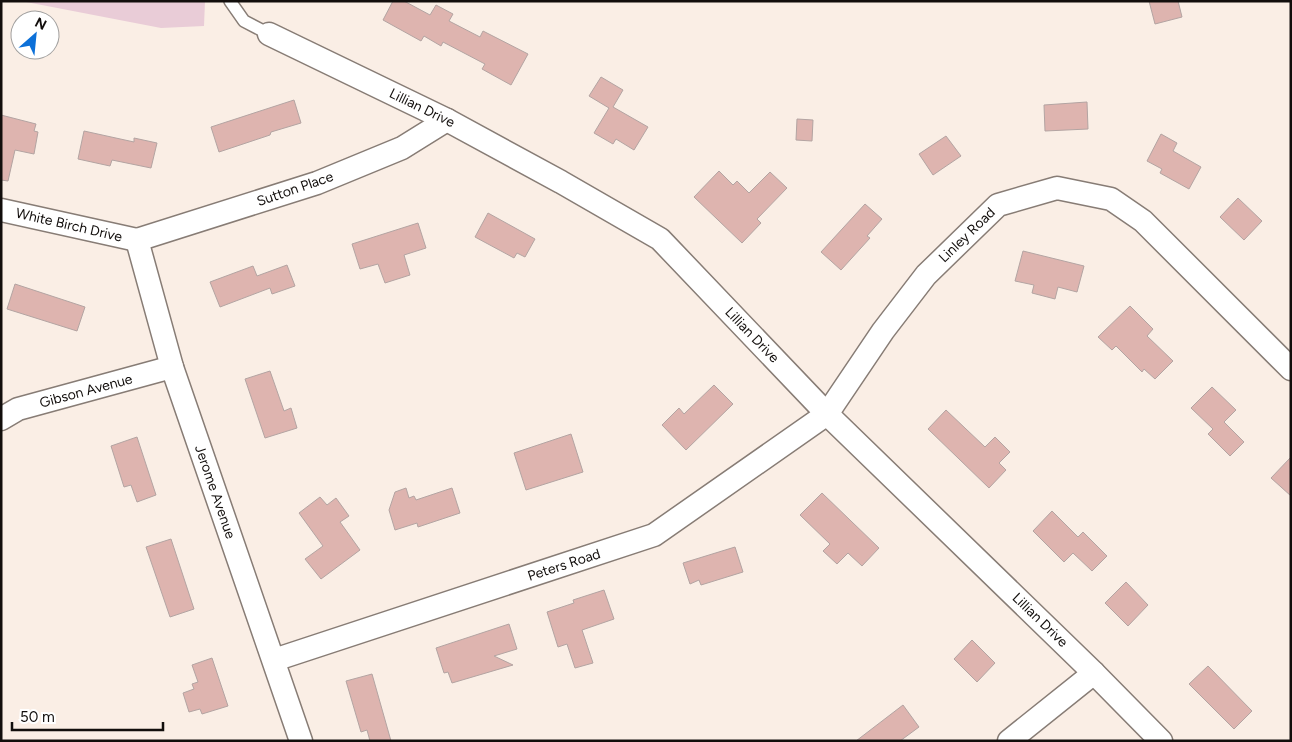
<svg xmlns="http://www.w3.org/2000/svg" width="1292" height="742" font-family="Figtree,sans-serif">
<style>
.green{fill:#e9ccd7}
.building{fill:#deb4af;stroke:#b3a4a2}
.lines{fill:none;stroke-linecap:round;stroke-linejoin:round}
.service-casing{stroke:#877c75;stroke-width:14}
.minor-casing{stroke:#877c75;stroke-width:25}
.service{stroke:#fff;stroke-width:11}
.minor{stroke:#fff;stroke-width:22}
.labels{text-anchor:middle;dominant-baseline:central;stroke-width:4;stroke-linejoin:round;paint-order:stroke}
.street-label{font-size:14px;fill:#120e0c;stroke:#fff}
</style>
<rect width="100%" height="100%" fill="#faeee5"/>
<path class="green" d="M 21,1 L 205,1 L 204,26 L 161,28 Z"/>
<g class="building">
<path d="M 393,1 L 404,1 L 430,15 L 436,5 L 453,14 L 449,21 L 480,37 L 483,31 L 528,54 L 511,85 L 482,69 L 485,64 L 443,42 L 441,46 L 424,36 L 421,41 L 383,20 Z"/>
<path d="M 1149,1 L 1178,1 L 1182,17 L 1155,24 Z"/>
<path d="M 601,77 L 623,90 L 613,107 L 648,127 L 634,150 L 616,139 L 613,144 L 594,133 L 609,108 L 589,96 Z"/>
<path d="M 294,100 L 301,123 L 271,132 L 270,135 L 219,152 L 211,127 Z"/>
<path d="M 1087,102 L 1088,129 L 1045,131 L 1044,105 Z"/>
<path d="M 1,115 L 36,124 L 34,131 L 38,132 L 34,154 L 15,150 L 8,181 L 1,180 Z"/>
<path d="M 797,119 L 813,120 L 812,141 L 796,140 Z"/>
<path d="M 84,131 L 134,142 L 134,138 L 157,143 L 151,168 L 112,160 L 110,166 L 78,159 Z"/>
<path d="M 1161,134 L 1177,143 L 1173,151 L 1201,167 L 1189,189 L 1160,173 L 1162,169 L 1147,161 Z"/>
<path d="M 946,136 L 961,156 L 933,175 L 919,154 Z"/>
<path d="M 719,171 L 733,185 L 737,181 L 749,193 L 770,172 L 787,188 L 757,219 L 761,223 L 742,243 L 694,197 Z"/>
<path d="M 1238,198 L 1262,221 L 1244,240 L 1220,217 Z"/>
<path d="M 865,204 L 882,219 L 867,236 L 870,238 L 841,270 L 821,252 Z"/>
<path d="M 488,213 L 535,239 L 525,257 L 517,253 L 514,258 L 475,237 Z"/>
<path d="M 418,223 L 426,248 L 404,255 L 410,275 L 385,283 L 378,264 L 360,269 L 352,244 Z"/>
<path d="M 1023,251 L 1084,266 L 1077,292 L 1058,287 L 1055,299 L 1032,293 L 1034,285 L 1015,281 Z"/>
<path d="M 287,265 L 295,286 L 272,294 L 270,288 L 220,307 L 210,282 L 253,266 L 257,276 Z"/>
<path d="M 15,284 L 85,307 L 77,331 L 7,309 Z"/>
<path d="M 1130,306 L 1153,329 L 1147,336 L 1173,361 L 1155,379 L 1144,369 L 1142,372 L 1116,346 L 1112,350 L 1098,337 Z"/>
<path d="M 270,371 L 284,411 L 291,408 L 297,428 L 265,438 L 245,379 Z"/>
<path d="M 714,385 L 733,404 L 686,450 L 662,425 L 679,408 L 684,414 Z"/>
<path d="M 1212,387 L 1236,410 L 1224,422 L 1244,442 L 1230,456 L 1208,434 L 1213,429 L 1191,408 Z"/>
<path d="M 946,410 L 985,447 L 995,437 L 1010,452 L 999,463 L 1006,470 L 989,488 L 928,429 Z"/>
<path d="M 571,434 L 583,472 L 526,490 L 514,453 Z"/>
<path d="M 137,437 L 156,495 L 137,502 L 131,485 L 124,487 L 111,446 Z"/>
<path d="M 1291,457 L 1291,496 L 1271,478 Z"/>
<path d="M 406,488 L 409,498 L 414,496 L 416,500 L 452,488 L 460,513 L 418,527 L 417,523 L 395,530 L 389,510 L 395,492 Z"/>
<path d="M 822,493 L 879,548 L 862,566 L 848,553 L 837,564 L 823,551 L 830,544 L 800,515 Z"/>
<path d="M 320,497 L 327,505 L 336,498 L 349,516 L 340,522 L 360,550 L 321,579 L 305,559 L 323,546 L 299,513 Z"/>
<path d="M 1052,511 L 1078,537 L 1083,532 L 1107,556 L 1092,571 L 1073,553 L 1064,562 L 1033,531 Z"/>
<path d="M 171,539 L 194,609 L 170,617 L 146,547 Z"/>
<path d="M 735,547 L 743,572 L 701,585 L 699,580 L 690,584 L 683,563 Z"/>
<path d="M 1126,582 L 1148,605 L 1128,626 L 1105,603 Z"/>
<path d="M 604,590 L 614,619 L 582,630 L 593,663 L 575,668 L 567,644 L 558,647 L 547,612 L 574,603 L 573,600 Z"/>
<path d="M 509,624 L 517,649 L 494,656 L 513,665 L 452,683 L 448,672 L 444,673 L 436,648 Z"/>
<path d="M 972,640 L 995,663 L 977,682 L 954,659 Z"/>
<path d="M 212,658 L 228,706 L 202,714 L 200,709 L 189,712 L 183,693 L 194,689 L 192,684 L 198,682 L 192,665 Z"/>
<path d="M 1208,666 L 1252,711 L 1234,729 L 1189,684 Z"/>
<path d="M 372,674 L 391,741 L 370,741 L 367,730 L 361,732 L 346,681 Z"/>
<path d="M 903,705 L 919,727 L 900,741 L 856,741 Z"/>
</g>
<g class="lines">
<defs>
<path id="service" d="M 230,1 L 244,21 L 269,34"/>
<g id="minor">
<path d="M 269,34 L 447,120 L 561,182 L 660,239 L 827,414 L 1094,673 L 1161,741"/>
<path d="M 1,210 L 137,240"/>
<path d="M 137,240 L 172,367 L 301,741"/>
<path d="M 137,240 L 317,183 L 402,148 L 447,120"/>
<path d="M 1,419 L 18,409 L 172,367"/>
<path d="M 274,660 L 654,535 L 827,414 L 883,331 L 926,275 L 998,205 L 1057,188 L 1111,199 L 1143,221 L 1291,369"/>
<path d="M 1009,741 L 1094,673"/>
</g>
</defs>
<use href="#service" class="service-casing"/>
<use href="#minor" class="minor-casing"/>
<use href="#service" class="service"/>
<use href="#minor" class="minor"/>
</g>
<g class="labels">
<g class="street-label">
<text transform="translate(422 108) rotate(26)">Lillian Drive</text>
<text transform="translate(295 189) rotate(-19)">Sutton Place</text>
<text transform="translate(69 225) rotate(13)">White Birch Drive</text>
<text transform="translate(967 235) rotate(-44)">Linley Road</text>
<text transform="translate(752 335) rotate(46)">Lillian Drive</text>
<text transform="translate(86 391) rotate(-15)">Gibson Avenue</text>
<text transform="translate(215 492) rotate(71)">Jerome Avenue</text>
<text transform="translate(564 565) rotate(-18)">Peters Road</text>
<text transform="translate(1040 620) rotate(44)">Lillian Drive</text>
</g>
</g>
<rect width="1292" height="742" fill="none" stroke="#120e0c" stroke-width="5"/>
<g transform="translate(35 35) rotate(27)"><circle r="24" fill="#ffffff" stroke="#a09f9e"/>
<path d="M0-4L9 19L0 12L-9 19Z" fill="#0c70d8"/>
<text y="-8" font-size="14" font-weight="bold" text-anchor="middle" fill="#120e0c">N</text>
</g>
<path d="M12 722v8h151v-8" fill="none" stroke="#120e0c" stroke-width="2.5"/>
<text x="20" y="722" font-size="15" fill="#120e0c" stroke="#ffffff" stroke-width="4" paint-order="stroke">50 m</text>
</svg>
